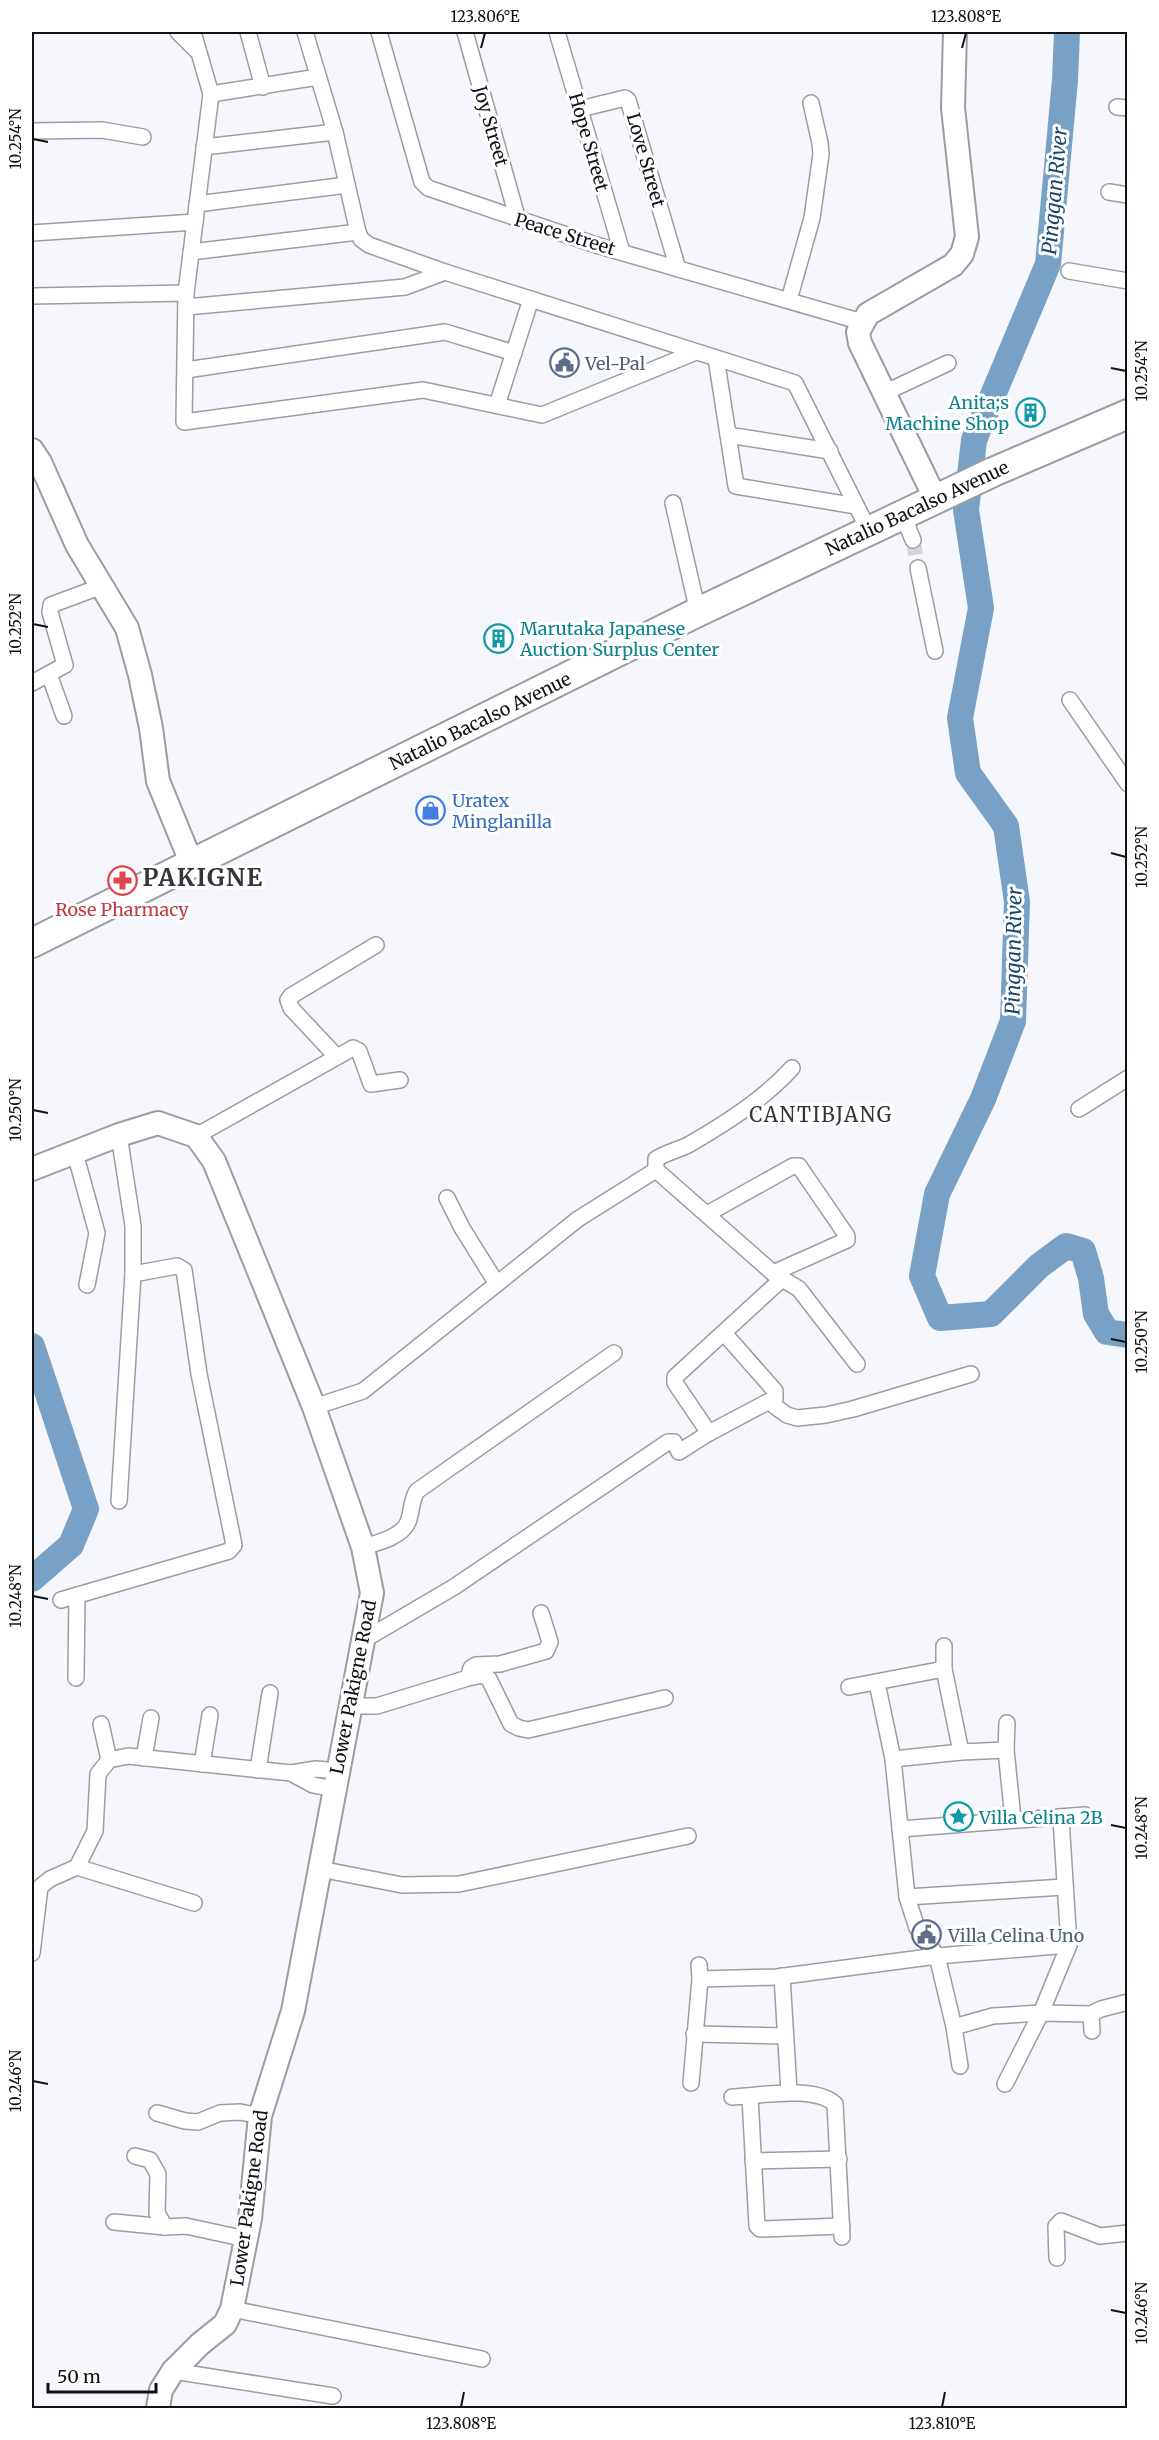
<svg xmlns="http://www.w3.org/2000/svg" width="1159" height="2440" font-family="Merriweather,serif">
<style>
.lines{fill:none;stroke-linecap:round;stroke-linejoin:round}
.river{stroke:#78a1c5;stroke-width:26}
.street-tunnel{stroke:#d4d5da;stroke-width:15;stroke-dasharray:15 8;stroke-linecap:butt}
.street-casing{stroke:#9c9da3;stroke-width:18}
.secondary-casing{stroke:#9c9da3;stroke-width:26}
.highway-casing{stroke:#9c9da3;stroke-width:32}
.street{stroke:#fff;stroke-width:15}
.secondary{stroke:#fff;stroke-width:22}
.highway{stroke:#fff;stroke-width:28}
.ticks{fill:none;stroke:#111214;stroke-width:2}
.labels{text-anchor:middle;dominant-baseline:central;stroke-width:6;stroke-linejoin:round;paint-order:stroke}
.street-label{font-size:18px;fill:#111214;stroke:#fff}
.service-label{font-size:18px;fill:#4e5e75;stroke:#fff;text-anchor:start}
.culture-label{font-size:18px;fill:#0d838f;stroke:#fff;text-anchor:start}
.shop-label{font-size:18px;fill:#366cbe;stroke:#fff;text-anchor:start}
.health-label{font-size:18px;fill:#be3a42;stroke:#fff}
.water-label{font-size:20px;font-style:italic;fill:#16466a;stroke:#fff}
.neighbourhood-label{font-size:20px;letter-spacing:1.5px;fill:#35363a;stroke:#fff}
.district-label{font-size:24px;font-weight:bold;letter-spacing:1.5px;fill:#35363a;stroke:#fff}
.neatline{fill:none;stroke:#111214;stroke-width:2}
.ticks-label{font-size:15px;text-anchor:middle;fill:#111214}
</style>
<rect width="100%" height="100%" fill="#f6f7fd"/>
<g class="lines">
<g class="river">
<path d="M 1067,32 L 1065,80 L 1048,264 L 974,440 L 966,510 L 981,608 L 960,718 L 968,773 L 1006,826 L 1017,902 L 1013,1021 L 983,1099 L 937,1194 L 922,1276 L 940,1318 L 991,1314 L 1039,1266 L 1066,1246 L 1083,1251 L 1091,1278 L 1096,1314 L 1107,1332 L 1128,1335"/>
<path d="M 32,1346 L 86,1509 L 71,1545 L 32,1579"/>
</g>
<path class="street-tunnel" d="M 913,540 L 918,568"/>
<defs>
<g id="street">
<path d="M 178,32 L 197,51"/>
<path d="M 193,32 L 211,94 L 186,293 L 184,422 L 423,390 L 542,415 L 696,352"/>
<path d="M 248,32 L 263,87"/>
<path d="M 305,32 L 335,132 L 358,232 L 361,239 L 369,245 L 445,272 L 795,383 L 869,531"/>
<path d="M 379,32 L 422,182 L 428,188 L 596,245 L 862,322"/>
<path d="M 465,32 L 518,220"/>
<path d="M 557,32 L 622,252"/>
<path d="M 211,94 L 318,77"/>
<path d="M 1117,107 L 1128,108"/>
<path d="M 580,109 L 625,98 L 628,100 L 678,269"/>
<path d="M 32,131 L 102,130 L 143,137"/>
<path d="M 204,147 L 335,132"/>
<path d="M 1109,192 L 1128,195"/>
<path d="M 197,204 L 347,185"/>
<path d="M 32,233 L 195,222"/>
<path d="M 191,252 L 358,232"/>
<path d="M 1069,271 L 1128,281"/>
<path d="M 32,296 L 186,293"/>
<path d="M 789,300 L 812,218 L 821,154 L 820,143 L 811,103"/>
<path d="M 186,307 L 405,287 L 445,272"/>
<path d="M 716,358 L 736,486 L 856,506"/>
<path d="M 186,370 L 445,332 L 514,353"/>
<path d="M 884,393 L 948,363"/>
<path d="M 497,405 L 531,299"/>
<path d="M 728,435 L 830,451"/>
<path d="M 673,503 L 698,612"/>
<path d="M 903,515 L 913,540"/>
<path d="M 918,568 L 935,651"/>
<path d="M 49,674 L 64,716"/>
<path d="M 32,683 L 65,665 L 50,612 L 51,605 L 102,586"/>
<path d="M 1070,700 L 1128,784"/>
<path d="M 336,1056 L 291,1008 L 288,1000 L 291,996 L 376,945"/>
<path d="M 792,1068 C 764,1099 726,1123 690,1144 C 679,1150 667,1152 656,1159 L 656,1170 L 773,1273 L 799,1289 L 857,1364"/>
<path d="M 1079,1109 L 1128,1078"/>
<path d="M 119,1135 L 133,1226 L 133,1274 L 119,1501"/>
<path d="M 196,1136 L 353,1048 L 359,1051 L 371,1084 L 400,1080"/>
<path d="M 75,1153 L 97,1233 L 87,1285"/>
<path d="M 447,1198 L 462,1228 L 497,1284"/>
<path d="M 707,1214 L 793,1166 L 799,1166 L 847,1236 L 847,1240 L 773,1273"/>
<path d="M 769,1402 L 787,1415 L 797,1418 L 826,1415 L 853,1409 L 971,1374"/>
<path d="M 314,1407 L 363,1391 L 578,1219 L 656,1170"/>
<path d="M 709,1433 L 675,1383 L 675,1377 L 782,1279"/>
<path d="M 363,1547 C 377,1543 402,1537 408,1522 C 412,1512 411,1500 417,1491 L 614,1353"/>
<path d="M 61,1600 L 229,1551 L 234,1545 L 199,1374 L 184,1270 L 177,1266 L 133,1274"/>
<path d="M 362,1641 L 454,1587 L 668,1442 L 674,1442 L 679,1452 L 709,1433 L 775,1398 L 775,1391 L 724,1333"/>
<path d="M 944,1646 L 944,1669 L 961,1752"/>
<path d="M 469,1675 L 471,1668 L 476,1665 L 500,1664 L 546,1651 L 550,1642 L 541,1613"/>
<path d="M 76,1678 L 77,1595"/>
<path d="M 877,1683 L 893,1759 L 907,1897 L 917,1928 L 937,1956 L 954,2027 L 960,2066"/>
<path d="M 849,1687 L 944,1669"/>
<path d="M 349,1706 L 377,1706 L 468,1678 L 483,1675 L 489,1679 L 511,1724 L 519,1728 L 528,1730 L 665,1698"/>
<path d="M 1007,1723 L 1006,1750 L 1013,1819"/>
<path d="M 101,1724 L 109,1760"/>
<path d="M 144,1758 L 151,1718"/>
<path d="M 893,1759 L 961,1752 L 1006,1750"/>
<path d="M 202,1764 L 210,1715"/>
<path d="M 258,1770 L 270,1693"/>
<path d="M 334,1789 L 313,1785 L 291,1773 L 316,1769 L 338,1771"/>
<path d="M 900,1829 L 1085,1815"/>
<path d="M 320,1869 L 402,1885 L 459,1884 L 688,1836"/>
<path d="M 907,1897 L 1064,1887"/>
<path d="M 194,1903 L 77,1867 L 95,1831 L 98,1774 L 109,1760 L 128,1756 L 291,1773"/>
<path d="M 32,1953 L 40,1887 L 50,1879 L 77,1867"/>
<path d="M 782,1976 L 789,2091"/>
<path d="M 700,1979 L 777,1977 L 937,1956 L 1069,1945"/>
<path d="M 1091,2014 L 1092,2031"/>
<path d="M 954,2027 L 993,2016 L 1041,2013 L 1091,2014 L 1101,2009 L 1128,2002"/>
<path d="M 694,2034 L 785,2036"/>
<path d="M 691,2083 L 700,1979 L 699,1965"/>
<path d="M 1005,2084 L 1041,2013 L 1069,1945 L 1061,1819"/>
<path d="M 732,2097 C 759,2096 814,2085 835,2104 L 842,2237"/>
<path d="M 750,2097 L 757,2226 L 760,2229 L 842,2226"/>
<path d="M 157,2113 L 185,2121 L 198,2122 L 220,2113 L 240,2112 L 260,2116"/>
<path d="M 135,2156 L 150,2160 L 158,2174 L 157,2213 L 165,2227"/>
<path d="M 753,2161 L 839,2159"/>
<path d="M 114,2222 L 165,2227 L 186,2226 L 246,2239"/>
<path d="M 1057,2258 L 1056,2226 L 1061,2221 L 1100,2236 L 1128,2233"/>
<path d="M 232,2309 L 482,2359"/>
<path d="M 173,2371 L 333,2396"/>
</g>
<g id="secondary">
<path d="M 32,450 L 40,462 L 77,545 L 127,628 L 140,675 L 151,728 L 158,781 L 191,862"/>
<path d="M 936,500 L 860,343 L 858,332 L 868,314 L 953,265 L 962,254 L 967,237 L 953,108 L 955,32"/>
<path d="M 32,1169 L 119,1135 L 158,1123 L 196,1136 L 214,1161 L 314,1407 L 363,1547 L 372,1593 L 293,2011 L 260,2116 L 250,2219 L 232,2309 L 225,2324 L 200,2344 L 173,2371 L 161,2390 L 158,2408"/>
</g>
<path id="highway" d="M 32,943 L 698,612 L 993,472 L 1128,414"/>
</defs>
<use href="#street" class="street-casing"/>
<use href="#secondary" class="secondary-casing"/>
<use href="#highway" class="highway-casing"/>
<use href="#street" class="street"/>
<use href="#secondary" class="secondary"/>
<use href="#highway" class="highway"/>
</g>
<path class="ticks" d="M 481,48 L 485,33M 962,48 L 966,33M 33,139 L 48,142M 1111,368 L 1126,371M 33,624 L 48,627M 1111,853 L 1126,857M 33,1110 L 48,1113M 1111,1339 L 1126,1342M 33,1596 L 48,1599M 1111,1825 L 1126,1828M 33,2081 L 48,2084M 1111,2310 L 1126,2313M 461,2407 L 464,2392M 942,2407 L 945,2392"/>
<defs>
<symbol id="civic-ring" viewBox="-11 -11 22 22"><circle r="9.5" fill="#fff" stroke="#5c6f8a" stroke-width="1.5"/><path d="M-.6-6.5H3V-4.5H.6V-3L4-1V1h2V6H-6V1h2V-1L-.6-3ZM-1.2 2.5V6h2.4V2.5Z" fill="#5c6f8a"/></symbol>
<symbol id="building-ring" viewBox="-11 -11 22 22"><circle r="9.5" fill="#fff" stroke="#0f9aa8" stroke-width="1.5"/><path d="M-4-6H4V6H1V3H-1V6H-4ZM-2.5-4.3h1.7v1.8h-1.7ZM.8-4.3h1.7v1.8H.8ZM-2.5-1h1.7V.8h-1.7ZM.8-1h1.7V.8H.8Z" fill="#0f9aa8"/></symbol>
<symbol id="shop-ring" viewBox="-11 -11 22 22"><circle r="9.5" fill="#fff" stroke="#3f7fe0" stroke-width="1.5"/><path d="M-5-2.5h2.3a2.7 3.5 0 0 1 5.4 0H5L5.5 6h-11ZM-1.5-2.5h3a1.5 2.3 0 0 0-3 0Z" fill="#3f7fe0"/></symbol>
<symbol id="pharmacy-ring" viewBox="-11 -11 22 22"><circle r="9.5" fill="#fff" stroke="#e0444e" stroke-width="1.5"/><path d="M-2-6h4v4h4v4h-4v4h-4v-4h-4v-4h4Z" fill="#e0444e"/></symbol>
<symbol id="sight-ring" viewBox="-11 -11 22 22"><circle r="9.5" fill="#fff" stroke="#0f9aa8" stroke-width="1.5"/><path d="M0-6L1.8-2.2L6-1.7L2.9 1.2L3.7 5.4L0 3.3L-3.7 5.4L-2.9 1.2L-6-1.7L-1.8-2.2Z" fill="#0f9aa8"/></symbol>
</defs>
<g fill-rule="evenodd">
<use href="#civic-ring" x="548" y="346" width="33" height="33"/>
<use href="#building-ring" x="1014" y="396" width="33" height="33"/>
<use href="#building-ring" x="482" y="622" width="33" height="33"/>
<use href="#shop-ring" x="414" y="794" width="33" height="33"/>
<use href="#pharmacy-ring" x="106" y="864" width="33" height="33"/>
<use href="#sight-ring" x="942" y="1800" width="33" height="33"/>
<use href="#civic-ring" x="910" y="1918" width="33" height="33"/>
</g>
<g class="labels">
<g class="street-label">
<text transform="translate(491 126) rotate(74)">Joy Street</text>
<text transform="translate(589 142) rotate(74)">Hope Street</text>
<text transform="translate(646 160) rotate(74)">Love Street</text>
<text transform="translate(565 234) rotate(17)">Peace Street</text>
<text transform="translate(917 508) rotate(-25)">Natalio Bacalso Avenue</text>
<text transform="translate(480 721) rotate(-26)">Natalio Bacalso Avenue</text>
<text transform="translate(353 1687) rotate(-79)">Lower Pakigne Road</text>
<text transform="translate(249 2198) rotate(-82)">Lower Pakigne Road</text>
</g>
<g class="service-label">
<text x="585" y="363">Vel-Pal</text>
<text x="948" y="1935">Villa Celina Uno</text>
</g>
<g class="culture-label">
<text x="1009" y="402" text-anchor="end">Anita;s<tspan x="1009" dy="21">Machine Shop</tspan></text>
<text x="520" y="628">Marutaka Japanese<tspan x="520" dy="21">Auction Surplus Center</tspan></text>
<text x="979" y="1817">Villa Celina 2B</text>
</g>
<g class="shop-label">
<text x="452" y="800">Uratex<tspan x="452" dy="21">Minglanilla</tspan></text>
</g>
<g class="health-label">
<text x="122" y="909">Rose Pharmacy</text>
</g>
<g class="water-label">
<text transform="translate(1054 191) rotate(-85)">Pinggan River</text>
<text transform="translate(1013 951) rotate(-89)">Pinggan River</text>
</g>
<g class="neighbourhood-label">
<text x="821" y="1114">CANTIBJANG</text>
</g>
<g class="district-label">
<text x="203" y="877">PAKIGNE</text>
</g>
</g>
<rect width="1159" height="2440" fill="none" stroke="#ffffff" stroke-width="66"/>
<path d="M48 2383v9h108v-9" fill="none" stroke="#111214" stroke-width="3"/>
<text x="57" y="2383" font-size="18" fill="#111214" stroke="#ffffff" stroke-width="4.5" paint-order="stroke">50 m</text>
<rect x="33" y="33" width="1093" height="2374" class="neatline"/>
<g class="ticks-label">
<text x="485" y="22">123.806°E</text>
<text x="966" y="22">123.808°E</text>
<text transform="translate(16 139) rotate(-90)" y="5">10.254°N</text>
<text transform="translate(1142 371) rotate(-90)" y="5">10.254°N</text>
<text transform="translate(16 624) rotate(-90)" y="5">10.252°N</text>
<text transform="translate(1142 857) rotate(-90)" y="5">10.252°N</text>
<text transform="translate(16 1110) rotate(-90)" y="5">10.250°N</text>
<text transform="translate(1142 1342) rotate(-90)" y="5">10.250°N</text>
<text transform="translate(16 1596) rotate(-90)" y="5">10.248°N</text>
<text transform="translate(1142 1828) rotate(-90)" y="5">10.248°N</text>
<text transform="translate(16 2081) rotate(-90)" y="5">10.246°N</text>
<text transform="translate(1142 2313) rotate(-90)" y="5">10.246°N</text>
<text x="461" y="2429">123.808°E</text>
<text x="942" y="2429">123.810°E</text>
</g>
</svg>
